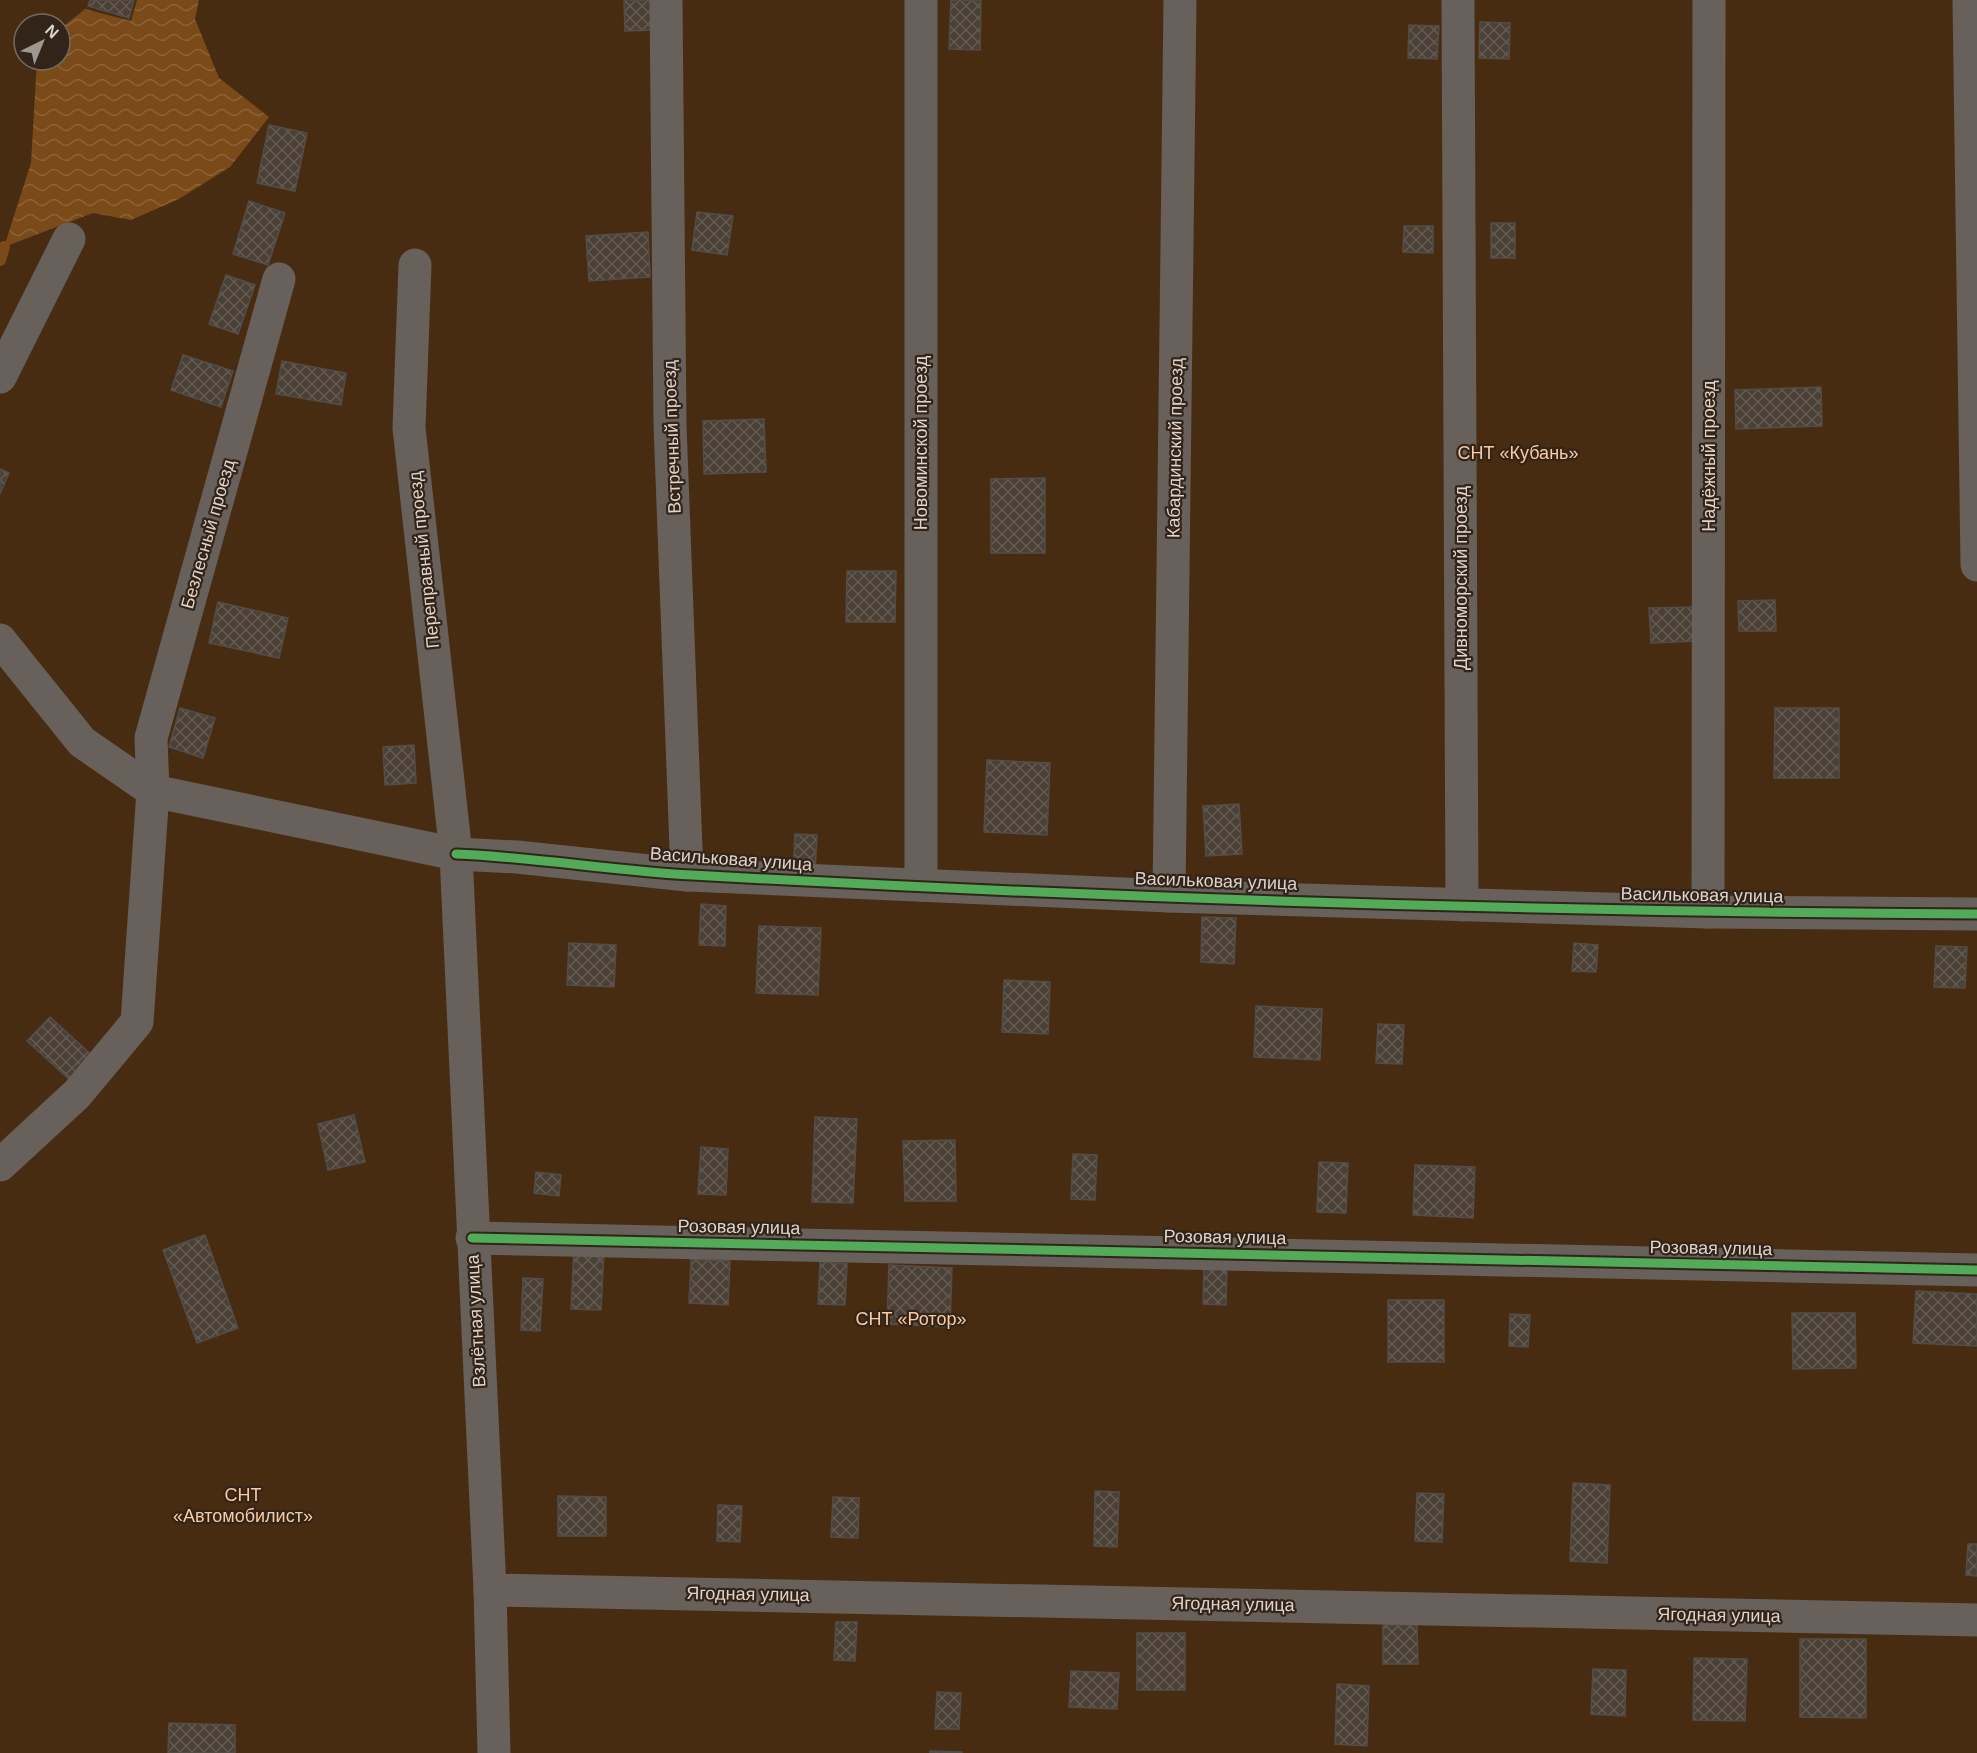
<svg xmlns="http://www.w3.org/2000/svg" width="1977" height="1753" font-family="Helvetica,sans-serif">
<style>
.green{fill:#472c12;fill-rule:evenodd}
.water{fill:url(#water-waves)}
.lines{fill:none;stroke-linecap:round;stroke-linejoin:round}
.stream{stroke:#7a4a19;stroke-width:12}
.building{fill:url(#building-cross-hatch);stroke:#534d47;stroke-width:1.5}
.minor{stroke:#67605b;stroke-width:33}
.cycleway-casing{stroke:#322418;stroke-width:13}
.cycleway{stroke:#51ab58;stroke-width:9}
.labels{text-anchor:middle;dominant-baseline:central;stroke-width:4.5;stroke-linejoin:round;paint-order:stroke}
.street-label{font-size:18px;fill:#ded4cd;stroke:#322418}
.park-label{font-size:18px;fill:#facaa2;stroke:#322418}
</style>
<defs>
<pattern id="water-waves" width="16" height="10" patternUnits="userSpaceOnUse" patternTransform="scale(1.5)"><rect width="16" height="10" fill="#7a4a19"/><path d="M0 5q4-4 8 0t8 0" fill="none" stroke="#8c6339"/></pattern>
<pattern id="building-cross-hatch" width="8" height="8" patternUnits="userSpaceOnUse" patternTransform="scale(1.5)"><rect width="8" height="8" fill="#4a4036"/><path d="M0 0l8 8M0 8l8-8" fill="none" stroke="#645b52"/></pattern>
</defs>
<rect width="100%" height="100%" fill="#2c251e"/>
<path class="green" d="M 0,0 L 1977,0 L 1977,1753 L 0,1753 ZM 24,24 L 60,24 L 60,60 L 24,60 Z"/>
<path class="water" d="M 137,0 L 199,0 L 195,19 L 219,78 L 269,117 L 230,167 L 179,199 L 131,220 L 93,213 L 4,247 L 31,163 L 37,60 L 60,60 L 60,29 L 85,9 L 131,21 Z"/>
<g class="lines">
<path class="stream" d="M 0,260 L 4,247"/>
</g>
<g class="building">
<path d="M 90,0 L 134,0 L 129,18 L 88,6 Z"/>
<path d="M 624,0 L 651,0 L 653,30 L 625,31 Z"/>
<path d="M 951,0 L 981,0 L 980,50 L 949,49 Z"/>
<path d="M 1480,22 L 1510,23 L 1509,59 L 1479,58 Z"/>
<path d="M 1409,25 L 1439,26 L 1437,59 L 1408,58 Z"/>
<path d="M 269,125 L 307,133 L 295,191 L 257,183 Z"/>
<path d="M 249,201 L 285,213 L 268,265 L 233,254 Z"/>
<path d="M 697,212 L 733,216 L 727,255 L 692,250 Z"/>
<rect x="1491" y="223" width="24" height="35"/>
<path d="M 1404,226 L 1433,226 L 1433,253 L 1403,252 Z"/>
<path d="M 648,232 L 650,277 L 589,281 L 586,236 Z"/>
<path d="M 226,275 L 255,285 L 238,334 L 209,324 Z"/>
<path d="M 183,355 L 233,371 L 221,407 L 171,390 Z"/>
<path d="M 282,361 L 346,373 L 341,405 L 276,394 Z"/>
<path d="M 1821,387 L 1822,426 L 1736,429 L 1735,390 Z"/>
<path d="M 764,419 L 766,472 L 704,474 L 703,421 Z"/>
<path d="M 0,469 L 9,473 L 0,494 Z"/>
<path d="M 1045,478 L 1045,553 L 991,553 L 991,479 Z"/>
<path d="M 847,571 L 896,571 L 895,622 L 846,622 Z"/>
<path d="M 1775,600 L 1776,631 L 1739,631 L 1738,601 Z"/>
<path d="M 218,602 L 288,618 L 279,658 L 209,643 Z"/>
<path d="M 1696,607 L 1698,641 L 1651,643 L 1649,608 Z"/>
<path d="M 180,708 L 215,718 L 203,758 L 169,747 Z"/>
<path d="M 1775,708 L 1839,708 L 1839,778 L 1774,778 Z"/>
<path d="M 414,745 L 416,783 L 385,785 L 383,747 Z"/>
<path d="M 987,760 L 1050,763 L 1047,835 L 984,832 Z"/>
<path d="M 1239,804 L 1242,854 L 1206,856 L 1203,806 Z"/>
<path d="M 795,834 L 817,835 L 815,871 L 793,870 Z"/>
<path d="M 701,904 L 726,906 L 725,946 L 699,945 Z"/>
<path d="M 1202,917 L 1236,918 L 1234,964 L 1201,962 Z"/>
<path d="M 759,926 L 821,928 L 818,995 L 756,993 Z"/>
<path d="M 569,943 L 616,945 L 614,987 L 567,985 Z"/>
<path d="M 1574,943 L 1598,945 L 1596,972 L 1572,971 Z"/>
<path d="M 1936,946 L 1967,947 L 1965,988 L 1934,987 Z"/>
<path d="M 1004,980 L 1050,982 L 1048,1034 L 1002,1032 Z"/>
<path d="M 1256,1006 L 1322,1009 L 1320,1060 L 1254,1057 Z"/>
<path d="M 50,1017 L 95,1058 L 73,1083 L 27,1041 Z"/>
<path d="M 1378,1024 L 1404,1025 L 1402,1064 L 1376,1063 Z"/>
<path d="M 354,1115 L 365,1162 L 328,1170 L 318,1124 Z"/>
<path d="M 815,1117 L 857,1119 L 853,1203 L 812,1202 Z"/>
<path d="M 955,1140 L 956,1201 L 905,1201 L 903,1141 Z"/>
<path d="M 701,1147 L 728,1149 L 726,1195 L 698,1194 Z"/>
<path d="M 1073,1154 L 1097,1155 L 1095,1200 L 1071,1199 Z"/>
<path d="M 1319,1162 L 1348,1163 L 1346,1213 L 1317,1212 Z"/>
<path d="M 1415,1165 L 1475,1167 L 1473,1218 L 1413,1215 Z"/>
<path d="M 536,1172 L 561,1175 L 559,1196 L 534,1193 Z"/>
<path d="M 205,1235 L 238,1328 L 197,1343 L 163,1250 Z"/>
<path d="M 574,1249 L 604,1250 L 601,1310 L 571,1309 Z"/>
<path d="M 691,1259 L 730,1261 L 728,1305 L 689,1303 Z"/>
<path d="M 820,1262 L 847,1264 L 845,1305 L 818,1304 Z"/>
<path d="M 1204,1264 L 1227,1265 L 1226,1305 L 1203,1304 Z"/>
<path d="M 889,1265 L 952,1268 L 950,1327 L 887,1324 Z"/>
<path d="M 523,1278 L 543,1279 L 540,1331 L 521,1330 Z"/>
<path d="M 1916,1291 L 1977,1294 L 1977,1346 L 1913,1343 Z"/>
<rect x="1388" y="1300" width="56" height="62"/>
<path d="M 1792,1313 L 1855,1313 L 1856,1368 L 1793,1369 Z"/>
<path d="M 1510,1314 L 1530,1315 L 1528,1347 L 1509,1346 Z"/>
<path d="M 1573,1483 L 1610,1485 L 1607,1563 L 1570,1561 Z"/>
<path d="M 1095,1491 L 1119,1492 L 1117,1547 L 1094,1546 Z"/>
<path d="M 1417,1493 L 1444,1494 L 1442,1542 L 1415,1541 Z"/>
<path d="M 558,1496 L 606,1497 L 606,1536 L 558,1536 Z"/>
<path d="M 833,1497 L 859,1498 L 858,1538 L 831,1537 Z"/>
<path d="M 718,1505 L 742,1506 L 740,1542 L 717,1541 Z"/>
<path d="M 1968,1544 L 1977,1544 L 1977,1576 L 1966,1575 Z"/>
<path d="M 836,1622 L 857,1622 L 855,1661 L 834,1660 Z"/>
<path d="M 1383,1625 L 1417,1625 L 1418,1664 L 1383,1664 Z"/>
<rect x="1137" y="1633" width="48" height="57"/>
<path d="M 1800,1639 L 1866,1639 L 1866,1718 L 1800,1717 Z"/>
<path d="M 1694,1658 L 1747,1659 L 1745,1721 L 1693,1720 Z"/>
<path d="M 1593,1669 L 1626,1670 L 1625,1716 L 1591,1714 Z"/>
<path d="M 1071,1671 L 1119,1673 L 1117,1709 L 1069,1707 Z"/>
<path d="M 1337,1684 L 1369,1686 L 1367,1746 L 1335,1744 Z"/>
<path d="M 937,1692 L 961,1693 L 959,1729 L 935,1729 Z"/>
<path d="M 169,1723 L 235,1725 L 235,1753 L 168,1753 Z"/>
<path d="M 930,1751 L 962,1752 L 962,1753 L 930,1753 Z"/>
</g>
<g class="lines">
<g class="minor">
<path d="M 666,0 L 670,425 L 687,875"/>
<path d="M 921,0 L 921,885"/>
<path d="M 1458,0 L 1462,905"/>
<path d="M 1969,0 L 1977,565"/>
<path d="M 415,265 L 409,428 L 456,854 L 490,1590 L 494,1753"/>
<path d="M 0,377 L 69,239"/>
<path d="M 0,640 L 82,742 L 153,791 L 456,854 L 517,857 L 687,875 L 1169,896 L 1708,912 L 1977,914"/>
<path d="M 1169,896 L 1180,0"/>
<path d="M 1708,912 L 1709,0"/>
<path d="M 0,1165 L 77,1094 L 137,1022 L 153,791 L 151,738 L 279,279"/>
<path d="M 472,1238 L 1977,1270"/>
<path d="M 490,1590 L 1977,1620"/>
</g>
<defs>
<g id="cycleway">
<path d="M 456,854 C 535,857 613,871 692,875 C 1120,899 1549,912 1977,914"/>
<path d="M 472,1238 L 1977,1270"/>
</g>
</defs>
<use href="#cycleway" class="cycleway-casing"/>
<use href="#cycleway" class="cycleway"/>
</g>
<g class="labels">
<g class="street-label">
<text transform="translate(672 437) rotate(-92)">Встречный проезд</text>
<text transform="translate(921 443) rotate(-90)">Новоминской проезд</text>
<text transform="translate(1175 448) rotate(-89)">Кабардинский проезд</text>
<text transform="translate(1709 456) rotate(-90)">Надёжный проезд</text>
<text transform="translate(208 534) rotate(-74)">Безлесный проезд</text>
<text transform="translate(424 560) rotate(-96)">Переправный проезд</text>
<text transform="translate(1461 578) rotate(-90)">Дивноморский проезд</text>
<text transform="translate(731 859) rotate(4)">Васильковая улица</text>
<text transform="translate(1216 881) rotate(2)">Васильковая улица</text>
<text transform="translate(1702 895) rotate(1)">Васильковая улица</text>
<text transform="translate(739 1227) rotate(1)">Розовая улица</text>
<text transform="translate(1225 1237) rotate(1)">Розовая улица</text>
<text transform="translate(1711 1248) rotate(1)">Розовая улица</text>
<text transform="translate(476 1321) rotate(-93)">Взлётная улица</text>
<text transform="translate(748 1594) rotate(1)">Ягодная улица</text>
<text transform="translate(1233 1604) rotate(1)">Ягодная улица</text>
<text transform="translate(1719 1615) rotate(1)">Ягодная улица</text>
</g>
<g class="park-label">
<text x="1518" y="453">СНТ «Кубань»</text>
<text x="911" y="1319">СНТ «Ротор»</text>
<text x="243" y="1495">СНТ<tspan x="243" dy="21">«Автомобилист»</tspan></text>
</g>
</g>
<g transform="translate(42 42) rotate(43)"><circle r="28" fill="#322418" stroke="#776a60" stroke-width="1.5"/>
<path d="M0-4.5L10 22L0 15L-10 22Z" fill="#a09790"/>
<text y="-9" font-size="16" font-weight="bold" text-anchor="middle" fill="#ded4cd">N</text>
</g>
</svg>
